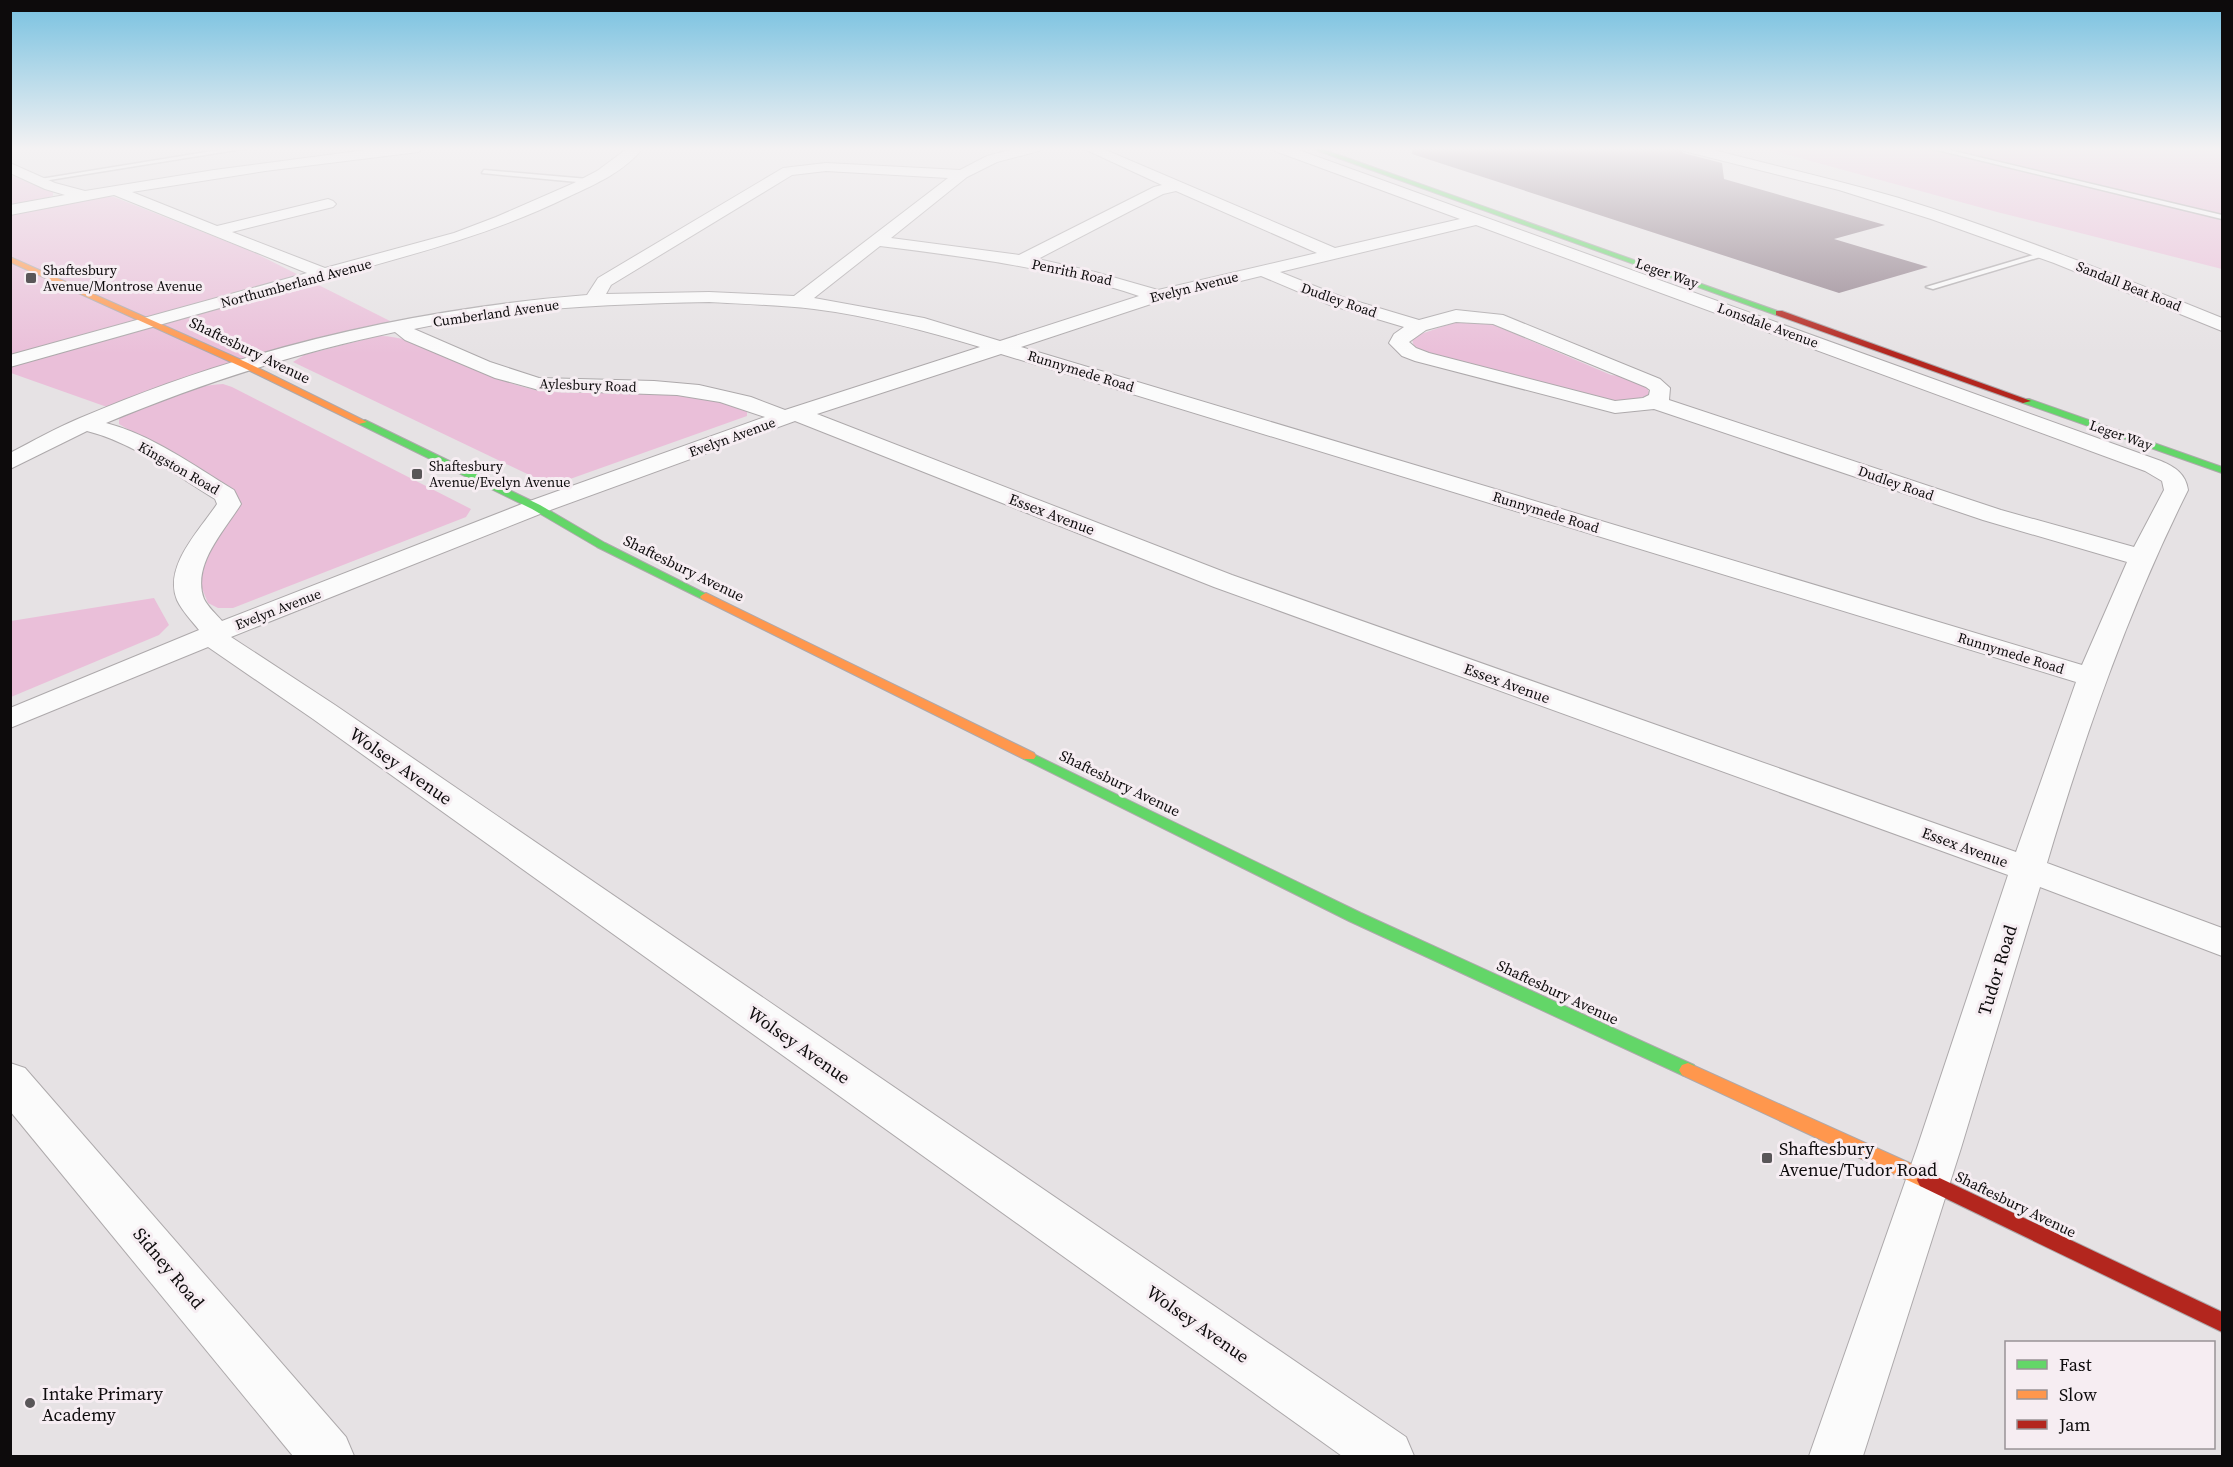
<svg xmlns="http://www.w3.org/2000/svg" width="2233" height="1467" font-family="'Source Serif 4',serif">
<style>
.green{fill:#eabfd9}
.building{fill:#94838e}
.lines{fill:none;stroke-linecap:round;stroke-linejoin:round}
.lane-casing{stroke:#ada9ab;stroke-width:3}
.street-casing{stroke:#ada9ab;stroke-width:2}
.fast-casing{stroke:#ada9ab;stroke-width:2}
.slow-casing{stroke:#ada9ab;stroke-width:2}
.jam-casing{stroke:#ada9ab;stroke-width:2}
.lane{fill:#fbfbfb;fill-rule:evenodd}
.street{fill:#fbfbfb;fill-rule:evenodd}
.fast{fill:#63d668;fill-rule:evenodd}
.slow{fill:#ff974d;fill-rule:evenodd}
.jam{fill:#b3261e;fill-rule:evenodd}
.poi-dot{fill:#595658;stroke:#f6edf2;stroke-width:2}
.labels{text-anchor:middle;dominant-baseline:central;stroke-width:6;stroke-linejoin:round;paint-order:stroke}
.far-poi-label{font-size:14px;fill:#0d0b0c;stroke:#f6edf2;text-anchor:start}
.far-street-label{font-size:14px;fill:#0d0b0c;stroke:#f6edf2}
.street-label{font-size:15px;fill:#0d0b0c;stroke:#f6edf2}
.near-street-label{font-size:18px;fill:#0d0b0c;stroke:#f6edf2}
.near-poi-label{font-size:18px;fill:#0d0b0c;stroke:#f6edf2;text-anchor:start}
</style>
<rect width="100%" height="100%" fill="#e6e2e4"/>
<g class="green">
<path d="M 1763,148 L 2222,148 L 2222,269 L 1997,212 Z"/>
<path d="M 10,175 L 53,192 L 53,196 L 11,207 Z"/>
<path d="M 104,196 L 114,197 L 251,251 L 392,322 C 292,346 203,370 107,407 L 11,373 L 11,214 Z"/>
<path d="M 1462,320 L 1486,321 L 1514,330 L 1515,334 L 1611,375 L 1628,377 L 1647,387 L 1650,395 L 1622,403 L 1526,381 L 1520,376 C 1484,367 1448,361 1414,347 L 1412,339 L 1418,335 Z"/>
<path d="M 378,336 C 421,335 478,374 520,386 C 562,399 610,389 653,391 C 685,392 716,400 747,409 L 747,416 L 570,479 L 542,481 L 293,362 L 304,355 Z"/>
<path d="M 223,384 L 232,387 L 471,509 L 466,517 L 233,608 L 218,608 L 208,603 L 201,586 L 200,568 L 228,490 L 119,424 L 119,419 L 125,414 C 157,403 189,385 223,384 Z"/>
<path d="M 154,598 L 169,625 L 159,635 L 11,697 L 11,621 Z"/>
</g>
<path class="building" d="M 1413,148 L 1680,148 L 1683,153 L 1722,163 L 1724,179 L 1885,225 L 1834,239 L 1928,267 L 1839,293 L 1412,154 Z"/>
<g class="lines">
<defs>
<g id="lane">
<path d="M 231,148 L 248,148 L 37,182 L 34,180 Z"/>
<path d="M 1929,148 L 1941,148 L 2222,215 L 2222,219 Z"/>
<path d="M 484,170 L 588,179 L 591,181 L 588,183 L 482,173 Z"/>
<path d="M 2043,252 L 2050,254 L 1933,289 L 1926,287 Z"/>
</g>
<g id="street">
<path d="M 381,148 L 425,148 L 418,152 L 265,171 L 132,192 L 217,226 L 328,199 L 333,201 L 336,204 L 333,207 L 232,232 L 325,268 L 454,233 L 496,217 L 574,183 L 597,171 L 628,148 L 643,148 C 625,171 596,184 570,196 C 495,233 415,254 335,276 L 333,279 L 323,279 L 10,367 L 10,355 L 307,273 L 114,195 L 10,215 L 10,205 L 65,195 L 45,189 L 10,173 L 10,163 L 55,183 L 85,191 L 214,170 Z"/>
<path d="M 1017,148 L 1041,148 L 1039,151 L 997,162 L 967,177 L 891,238 L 1019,255 L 1154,187 L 1162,185 L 1082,148 L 1101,148 L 1335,248 L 1460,219 L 1275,151 L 1273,148 L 1293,148 L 2161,461 C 2175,467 2186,474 2188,490 C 2128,610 2085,735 2047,863 L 2222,928 L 2222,956 L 2040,887 L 1961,1148 L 1863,1456 L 1809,1456 L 1917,1148 L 2008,875 L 1214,587 L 795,421 L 545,512 L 231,637 L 335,705 L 1406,1437 L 1414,1456 L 1342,1456 L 313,719 L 208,647 L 10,728 L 10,708 L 199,630 C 192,621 182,611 177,600 C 163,566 200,530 217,504 L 215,499 C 174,474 134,443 87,431 L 10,469 L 10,453 C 33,441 56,428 80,418 C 241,349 412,309 587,295 L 598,278 L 783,168 L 826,163 L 960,170 L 987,156 ZM 826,171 L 948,178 L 794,296 L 709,292 L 606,294 L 611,285 L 792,175 ZM 1176,191 L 1317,253 L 1158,290 L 1095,272 L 1038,259 L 1163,194 ZM 1476,225 L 2145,471 L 2162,481 L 2164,490 L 2134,547 L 2001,510 L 1669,400 L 1670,388 L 1660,379 L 1503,315 L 1456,310 L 1419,320 L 1342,297 L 1280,272 ZM 880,246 C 967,257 1055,268 1139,296 L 1000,341 L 924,318 L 814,298 ZM 1261,276 L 1330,305 L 1404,327 L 1394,334 L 1389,343 L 1402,356 L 1415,361 L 1615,413 L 1654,409 L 1983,520 L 2127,562 L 2082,665 L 1021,347 L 1163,300 ZM 709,302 C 744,304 779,305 814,309 C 871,316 926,331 980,347 L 785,410 L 751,397 L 699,385 L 654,381 L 539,378 L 490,362 L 414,329 C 511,308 610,304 709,302 ZM 1456,322 L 1493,324 L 1646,387 L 1650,390 L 1649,395 L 1643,398 L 1615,401 L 1429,353 L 1416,348 L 1409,342 L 1426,330 ZM 395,332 L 405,340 L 495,378 L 539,390 L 677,395 L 720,402 L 765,417 L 527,502 L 222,621 C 216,614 208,607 204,599 C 191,565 225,530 241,504 L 234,490 C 193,465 152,435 106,423 C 200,384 295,353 395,332 ZM 1001,354 L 2076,682 L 2016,852 L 1232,575 L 817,414 Z"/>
<path d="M 1682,148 L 1706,148 C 1770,165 1835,179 1899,198 C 2009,232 2116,275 2222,318 L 2222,331 L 2054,263 L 1931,219 L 1839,190 L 1684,151 Z"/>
<path d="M 10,1063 L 25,1068 L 346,1437 L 354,1456 L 293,1456 L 10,1111 Z"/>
</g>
<g id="fast">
<path d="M 1310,148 L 1319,148 L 1783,313 L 1776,315 Z"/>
<path d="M 2023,399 L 2029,399 L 2222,467 L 2222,473 L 2023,403 Z"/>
<path d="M 359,420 L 365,420 L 540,505 L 605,543 L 712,597 L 710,599 L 702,599 L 597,547 L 532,509 L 359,424 Z"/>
<path d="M 1029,752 L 1361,913 L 1694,1065 L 1697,1070 L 1694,1075 L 1688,1077 L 1682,1075 L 1349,921 L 1024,759 L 1022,756 L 1024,753 Z"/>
</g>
<g id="slow">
<path d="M 10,257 L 248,363 L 367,422 L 359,424 L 242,367 L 10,262 Z"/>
<path d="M 706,593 L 1034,753 L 1036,756 L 1034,759 L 1024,759 L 702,599 L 700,597 L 702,595 Z"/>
<path d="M 1688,1063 L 1934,1174 L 1937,1180 L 1934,1186 L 1927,1188 L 1920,1186 L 1682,1075 L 1679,1070 L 1682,1065 Z"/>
</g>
<g id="jam">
<path d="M 1776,311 L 1782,311 L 2031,401 L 2023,403 L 1776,315 Z"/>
<path d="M 1927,1172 L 2222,1312 L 2222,1332 L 1920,1186 L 1917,1180 L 1920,1174 Z"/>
</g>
</defs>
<use href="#lane" class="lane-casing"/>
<use href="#street" class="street-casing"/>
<use href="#fast" class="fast-casing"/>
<use href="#slow" class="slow-casing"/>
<use href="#jam" class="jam-casing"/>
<use href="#lane" class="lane"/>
<use href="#street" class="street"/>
<use href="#fast" class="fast"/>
<use href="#slow" class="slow"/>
<use href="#jam" class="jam"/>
</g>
<linearGradient id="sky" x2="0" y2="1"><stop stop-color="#77c1e0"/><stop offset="0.42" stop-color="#f4f2f3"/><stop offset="1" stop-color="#f4f2f3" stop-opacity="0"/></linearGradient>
<rect width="2233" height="354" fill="url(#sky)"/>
<g class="poi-dot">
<rect x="25" y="272" width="12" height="12" rx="3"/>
<rect x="411" y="468" width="12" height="12" rx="3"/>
<rect x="1761" y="1152" width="12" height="12" rx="3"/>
<circle cx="30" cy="1403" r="6"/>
</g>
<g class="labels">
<g class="far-poi-label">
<text x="43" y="270">Shaftesbury<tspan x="43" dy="16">Avenue/Montrose Avenue</tspan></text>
<text x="429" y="466">Shaftesbury<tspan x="429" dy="16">Avenue/Evelyn Avenue</tspan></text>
</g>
<g class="far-street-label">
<text transform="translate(1072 272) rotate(12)">Penrith Road</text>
<text transform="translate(1667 273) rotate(19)">Leger Way</text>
<text transform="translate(296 283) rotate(-15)">Northumberland Avenue</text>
<text transform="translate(2129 286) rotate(22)">Sandall Beat Road</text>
<text transform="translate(1194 287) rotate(-14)">Evelyn Avenue</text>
<text transform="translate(1339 300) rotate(19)">Dudley Road</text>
<text transform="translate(496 313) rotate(-8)">Cumberland Avenue</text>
<text transform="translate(1768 325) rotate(20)">Lonsdale Avenue</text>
<text transform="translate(1081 371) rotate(17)">Runnymede Road</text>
<text transform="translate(588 385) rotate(2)">Aylesbury Road</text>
<text transform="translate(2121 435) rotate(19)">Leger Way</text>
<text transform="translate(732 437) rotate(-20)">Evelyn Avenue</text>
<text transform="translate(179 468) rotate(30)">Kingston Road</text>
<text transform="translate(1896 483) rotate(19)">Dudley Road</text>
<text transform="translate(1546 512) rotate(17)">Runnymede Road</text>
<text transform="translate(278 609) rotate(-21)">Evelyn Avenue</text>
<text transform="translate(2011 653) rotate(17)">Runnymede Road</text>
</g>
<g class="street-label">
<text transform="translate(250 350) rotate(26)">Shaftesbury Avenue</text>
<text transform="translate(1052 514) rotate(21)">Essex Avenue</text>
<text transform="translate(684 568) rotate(26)">Shaftesbury Avenue</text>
<text transform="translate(1507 683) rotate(20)">Essex Avenue</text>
<text transform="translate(1120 783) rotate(26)">Shaftesbury Avenue</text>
<text transform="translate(1965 847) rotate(20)">Essex Avenue</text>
<text transform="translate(1558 992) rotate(25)">Shaftesbury Avenue</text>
<text transform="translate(2016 1204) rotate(26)">Shaftesbury Avenue</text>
</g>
<g class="near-street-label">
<text transform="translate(401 766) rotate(35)">Wolsey Avenue</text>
<text transform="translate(1997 970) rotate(-73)">Tudor Road</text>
<text transform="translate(799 1045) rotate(35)">Wolsey Avenue</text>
<text transform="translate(169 1268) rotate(50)">Sidney Road</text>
<text transform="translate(1198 1324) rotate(35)">Wolsey Avenue</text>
</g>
<g class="near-poi-label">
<text x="1779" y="1148">Shaftesbury<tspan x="1779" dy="21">Avenue/Tudor Road</tspan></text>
<text x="42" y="1393">Intake Primary<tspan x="42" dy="21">Academy</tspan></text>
</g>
</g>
<rect width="2233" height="1467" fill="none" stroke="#0d0b0c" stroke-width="24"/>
<rect x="2005" y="1341" width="210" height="108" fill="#f6edf2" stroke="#999396" stroke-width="1.5"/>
<rect x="2017" y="1360" width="30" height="9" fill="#63d668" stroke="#999396" stroke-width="1.5"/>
<text x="2059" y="1371" font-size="18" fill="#0d0b0c">Fast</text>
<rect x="2017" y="1390" width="30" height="9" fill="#ff974d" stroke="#999396" stroke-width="1.5"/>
<text x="2059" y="1401" font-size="18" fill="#0d0b0c">Slow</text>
<rect x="2017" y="1420" width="30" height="9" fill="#b3261e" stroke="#999396" stroke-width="1.5"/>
<text x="2059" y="1431" font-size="18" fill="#0d0b0c">Jam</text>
</svg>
